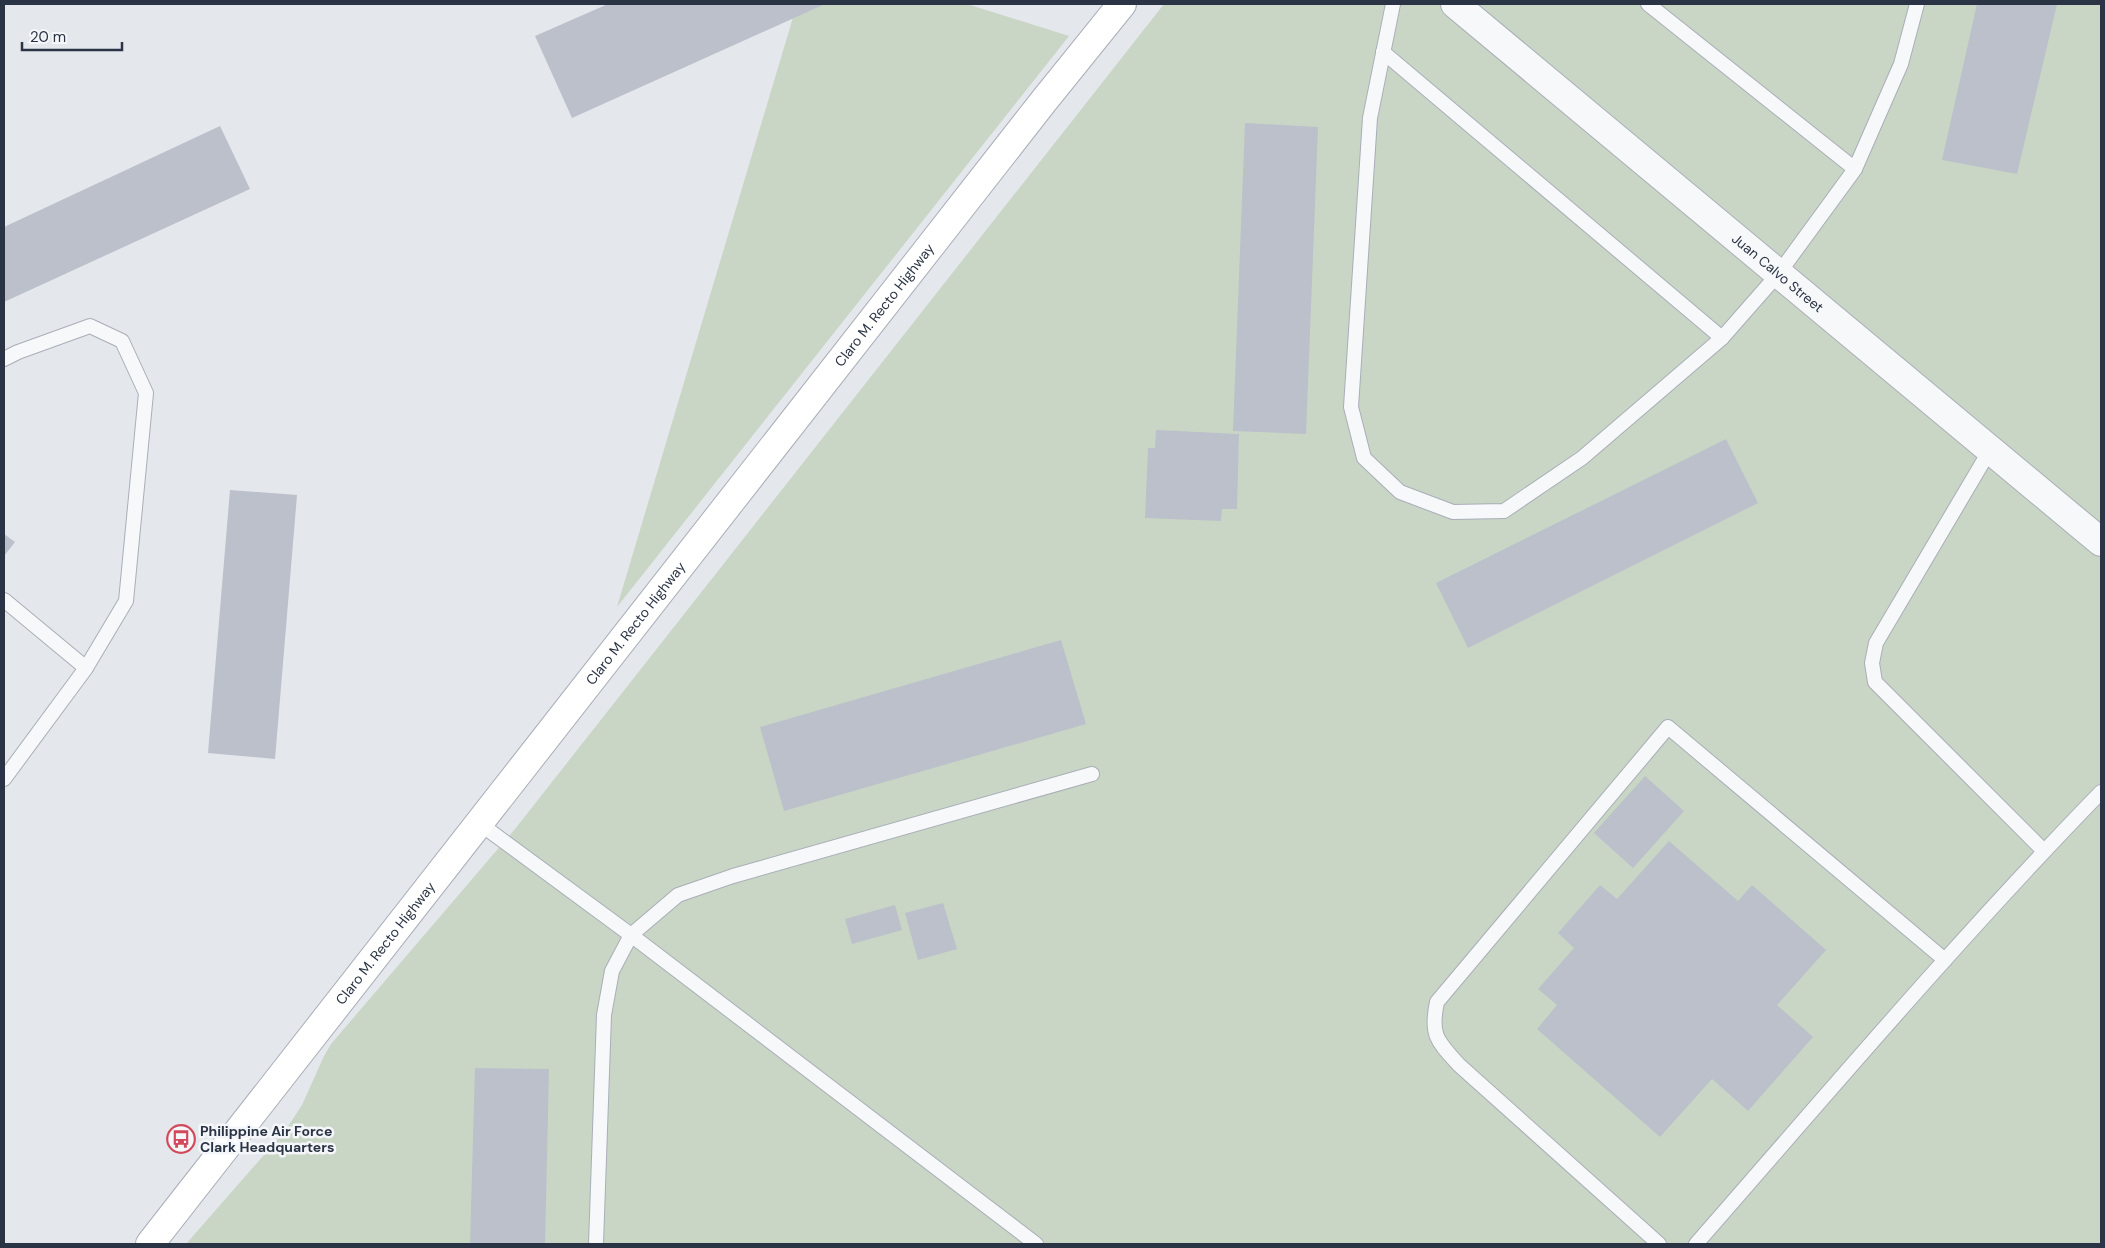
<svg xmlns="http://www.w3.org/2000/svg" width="2105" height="1248" font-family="'DM Sans',sans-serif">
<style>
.green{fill:#c9d6c5}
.building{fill:#bbc0ca}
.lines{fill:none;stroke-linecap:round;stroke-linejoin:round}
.service-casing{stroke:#a9aeb7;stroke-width:16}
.minor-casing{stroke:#a9aeb7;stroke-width:30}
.secondary-casing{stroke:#a9aeb7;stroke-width:30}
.service{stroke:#f7f8fa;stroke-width:14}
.minor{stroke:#f7f8fa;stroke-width:28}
.secondary{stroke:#fff;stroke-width:28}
.labels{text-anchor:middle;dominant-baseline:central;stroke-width:5;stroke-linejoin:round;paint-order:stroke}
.street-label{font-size:14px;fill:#2b3445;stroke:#f4f6f9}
.poi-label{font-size:14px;font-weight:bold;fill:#2b3445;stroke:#f4f6f9;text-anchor:start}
</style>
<rect width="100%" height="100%" fill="#e4e7ec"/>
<g class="green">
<path d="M 797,4 L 967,4 L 1069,36 L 617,607 Z"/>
<path d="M 1164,4 L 2101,4 L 2101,1244 L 186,1244 L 285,1131 L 302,1105 L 324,1056 L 331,1044 L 515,829 Z"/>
</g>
<g class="building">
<path d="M 608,4 L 825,4 L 572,118 L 535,36 Z"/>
<path d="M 1977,4 L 2057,4 L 2017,174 L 1942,160 Z"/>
<path d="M 1245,123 L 1318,127 L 1306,434 L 1233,431 Z"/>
<path d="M 220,126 L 250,189 L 4,302 L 4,227 Z"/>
<path d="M 1156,430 L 1239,434 L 1237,509 L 1222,509 L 1221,521 L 1145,518 L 1148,448 L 1155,448 Z"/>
<path d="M 1726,439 L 1758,503 L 1468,648 L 1436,583 Z"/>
<path d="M 230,490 L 297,495 L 275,759 L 208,753 Z"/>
<path d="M 4,534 L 15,542 L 4,556 Z"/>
<path d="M 1061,640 L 1086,724 L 784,811 L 760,727 Z"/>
<path d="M 1645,776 L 1684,811 L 1633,868 L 1594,833 Z"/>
<path d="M 1669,841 L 1738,901 L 1752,885 L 1826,950 L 1777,1005 L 1813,1037 L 1748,1111 L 1712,1079 L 1660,1137 L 1537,1029 L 1557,1005 L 1538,989 L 1574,948 L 1558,933 L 1600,885 L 1617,899 Z"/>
<path d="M 943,903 L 957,949 L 918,960 L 905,913 Z"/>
<path d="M 895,905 L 902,930 L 852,944 L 845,919 Z"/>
<path d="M 475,1068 L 549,1069 L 545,1244 L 470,1244 Z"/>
</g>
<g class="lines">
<defs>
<g id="service">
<path d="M 1393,4 L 1370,118 L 1351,407 L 1364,458 L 1400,492 L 1453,512 L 1504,511 L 1582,458 L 1722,338 L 1779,273 L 1855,169 L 1901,64 L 1917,4"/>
<path d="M 1648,4 L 1855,169"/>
<path d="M 1383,52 L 1722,338"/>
<path d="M 4,359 L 18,352 L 90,326 L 122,341 L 146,393 L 126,601 L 86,668 L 4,779"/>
<path d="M 1990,450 L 1876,643 L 1872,663 L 1875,682 L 2044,851"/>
<path d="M 4,600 L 86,668"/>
<path d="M 479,823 L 631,935 L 1036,1244"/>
<path d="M 596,1244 L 604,1015 L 612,971 L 631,935 L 678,895 L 733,876 L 1092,774"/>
<path d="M 1659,1244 L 1459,1065 C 1437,1041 1430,1035 1437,1002 L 1668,727 L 1945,960"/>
<path d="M 1696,1244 C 1829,1092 1960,937 2101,792"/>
</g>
<g id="minor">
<path id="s1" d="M 1455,4 L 2101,542"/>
</g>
<g id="secondary">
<path id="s2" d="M 150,1244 L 1043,102 L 1122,4"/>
</g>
</defs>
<use href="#service" class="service-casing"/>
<use href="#minor" class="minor-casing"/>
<use href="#secondary" class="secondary-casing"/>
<use href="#service" class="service"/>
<use href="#minor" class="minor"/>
<use href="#secondary" class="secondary"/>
</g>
<defs>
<symbol id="bus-ring" viewBox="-11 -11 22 22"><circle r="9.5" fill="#f4f6f9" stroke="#d1495b" stroke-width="1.5"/><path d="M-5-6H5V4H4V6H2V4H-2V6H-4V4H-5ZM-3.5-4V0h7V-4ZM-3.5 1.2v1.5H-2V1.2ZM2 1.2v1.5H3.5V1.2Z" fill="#d1495b"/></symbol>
</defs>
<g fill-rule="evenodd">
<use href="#bus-ring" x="165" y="1123" width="32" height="32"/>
</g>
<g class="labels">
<g class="street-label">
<text stroke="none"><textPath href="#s1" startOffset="420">Juan Calvo Street</textPath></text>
<text stroke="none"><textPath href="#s2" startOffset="1192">Claro M. Recto Highway</textPath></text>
<text stroke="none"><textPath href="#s2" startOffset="788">Claro M. Recto Highway</textPath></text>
<text stroke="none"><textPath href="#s2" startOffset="382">Claro M. Recto Highway</textPath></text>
</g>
<g class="poi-label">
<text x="200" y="1131">Philippine Air Force<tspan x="200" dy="16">Clark Headquarters</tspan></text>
</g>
</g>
<rect width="2105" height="1248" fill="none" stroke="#2b3445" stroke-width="10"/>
<path d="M22 42v8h100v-8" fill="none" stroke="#2b3445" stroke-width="2.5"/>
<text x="30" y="42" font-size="15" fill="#2b3445" stroke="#f4f6f9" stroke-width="4" paint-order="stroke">20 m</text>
</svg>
